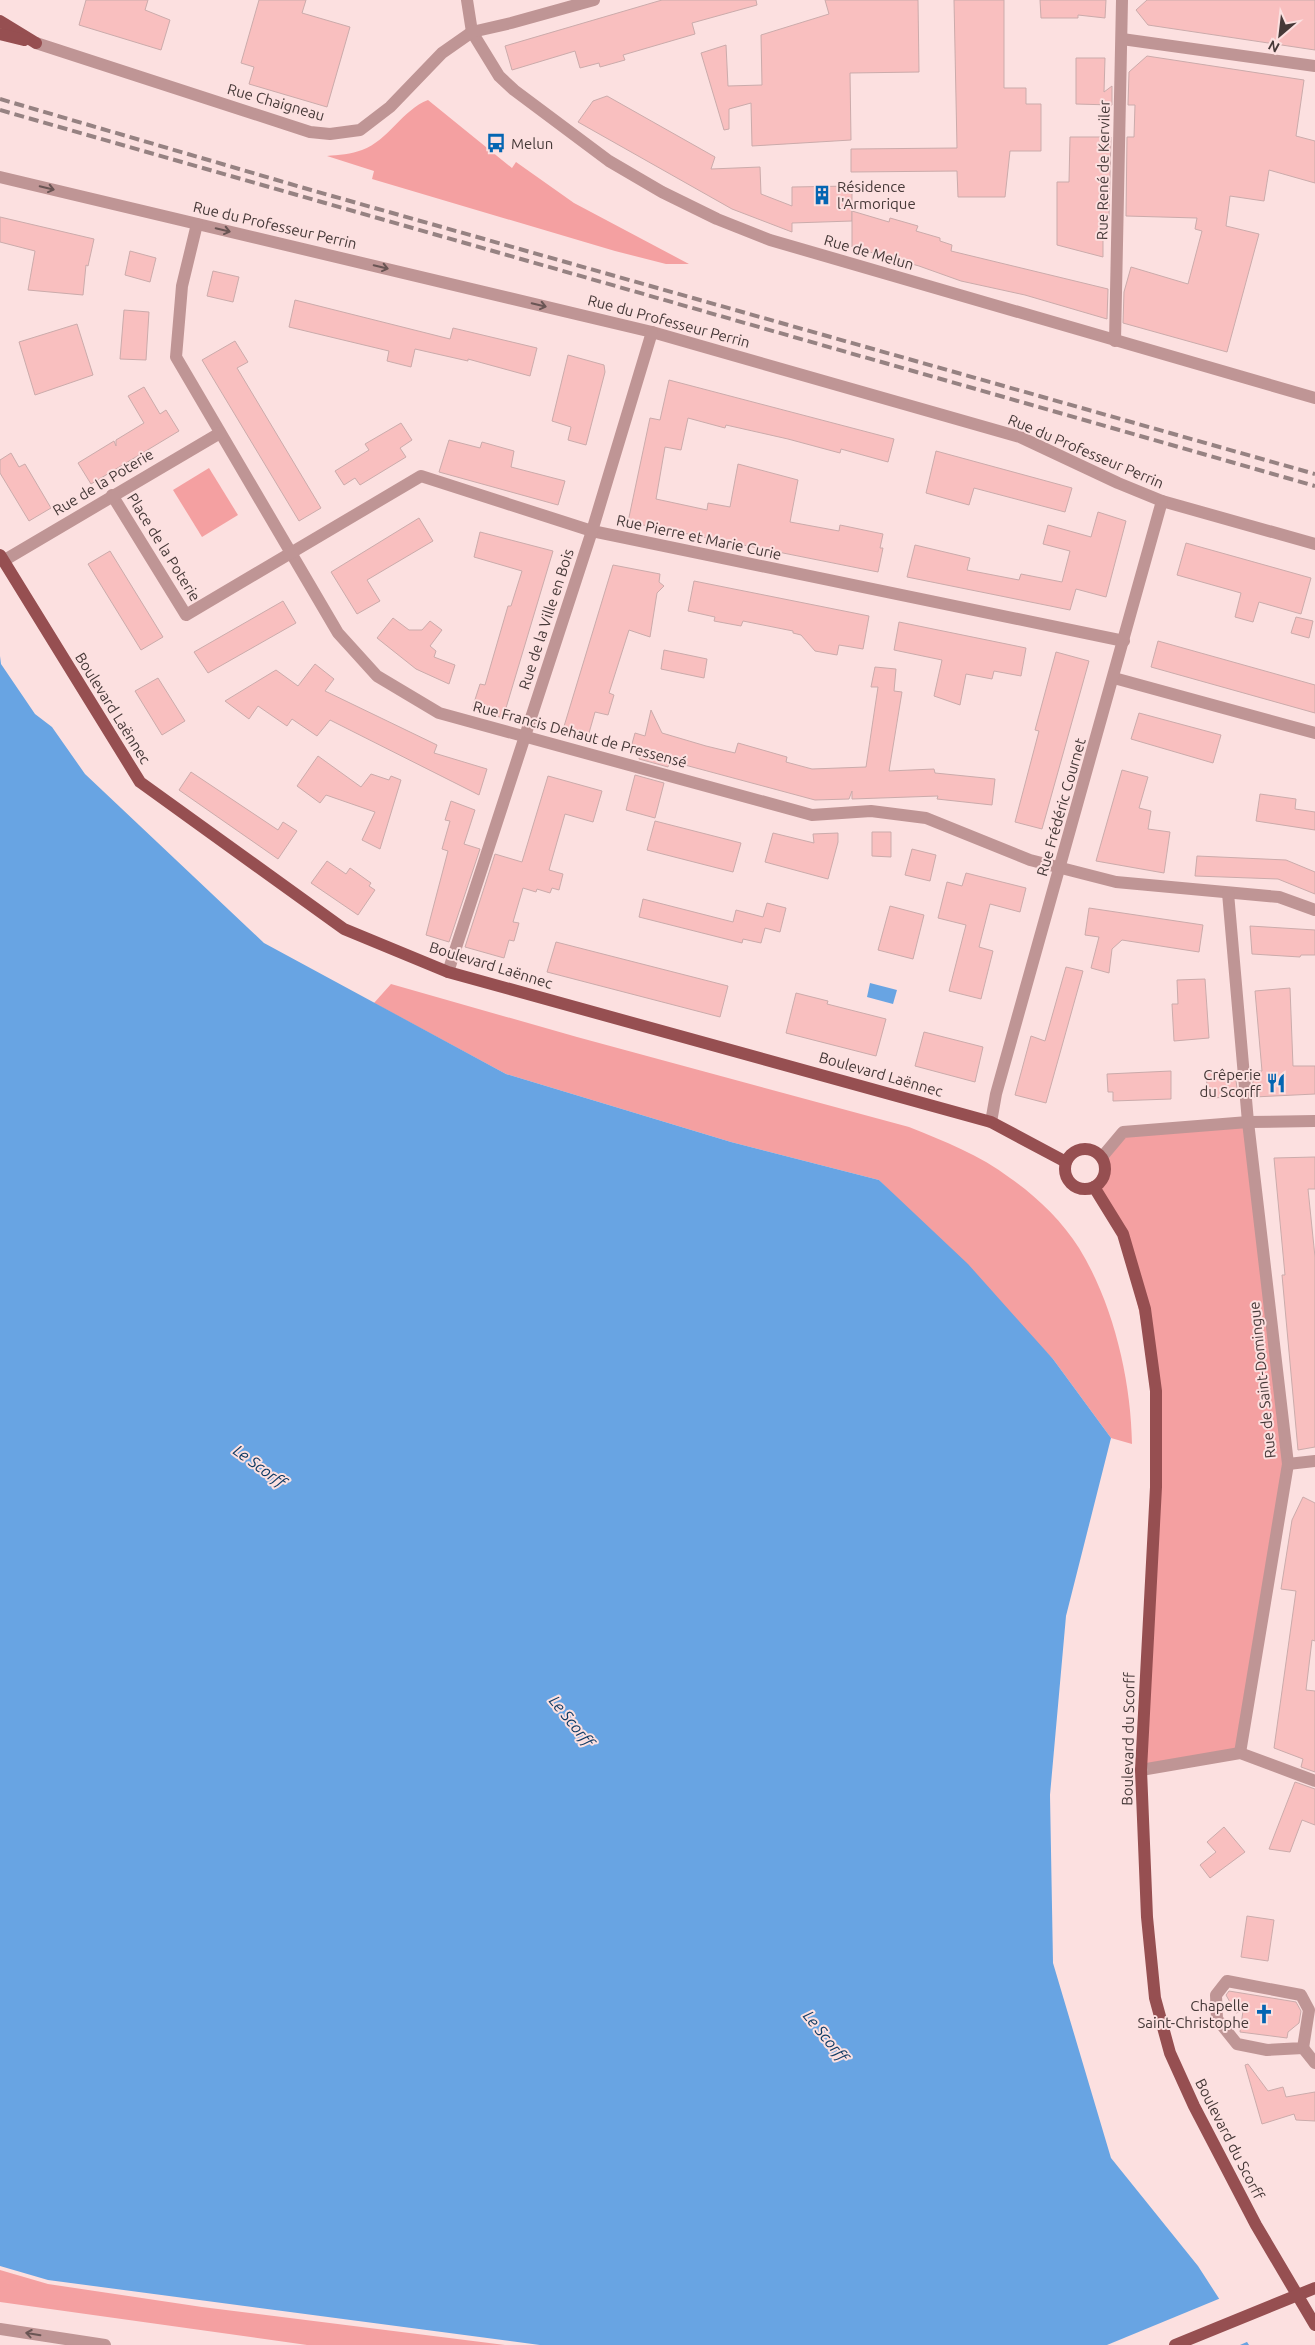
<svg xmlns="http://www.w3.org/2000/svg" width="1315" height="2345" font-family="Ubuntu,sans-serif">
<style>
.green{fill:#f4a0a1}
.water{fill:#68a4e3}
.pier{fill:#fce0e0}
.building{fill:#f9bfbf;stroke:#cbabab}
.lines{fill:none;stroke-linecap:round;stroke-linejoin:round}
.minor{stroke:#bf9595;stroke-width:12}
.major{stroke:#964f51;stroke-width:12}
.rail{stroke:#968282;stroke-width:4;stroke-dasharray:10 5;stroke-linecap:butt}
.major-bridge{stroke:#964f51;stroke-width:12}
.oneway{stroke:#6a5554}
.labels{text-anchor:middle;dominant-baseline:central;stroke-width:4;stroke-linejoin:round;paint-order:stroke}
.street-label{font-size:15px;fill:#463938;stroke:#fce0e0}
.poi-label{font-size:15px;fill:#463938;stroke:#fce0e0;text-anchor:start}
.water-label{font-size:16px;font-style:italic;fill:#0f3a63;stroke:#fce0e0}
</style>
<rect width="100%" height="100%" fill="#fce0e0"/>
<g class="green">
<path d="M 428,100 L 512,168 L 516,162 L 574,203 L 689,264 L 666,264 L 615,251 L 372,179 L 374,171 L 327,156 C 338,155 352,154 362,150 C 389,140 402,110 428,100 Z"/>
<path d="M 209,468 L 238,515 L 202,537 L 173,490 Z"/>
<path d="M 391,984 L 577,1037 L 909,1127 C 944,1141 980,1155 1010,1178 C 1036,1196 1062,1221 1079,1248 C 1113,1303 1131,1379 1132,1444 L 1111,1438 L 1053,1359 L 879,1180 L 731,1142 L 506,1074 L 374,1003 Z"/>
<path d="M 1248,1122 L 1288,1464 L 1240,1753 L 1141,1770 L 1156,1391 L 1123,1235 L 1094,1187 C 1105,1179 1107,1170 1102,1157 L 1123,1132 Z"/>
<path d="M 0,2270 L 48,2284 L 202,2307 L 505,2345 L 307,2345 L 0,2302 Z"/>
</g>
<g class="water">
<path d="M 0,656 L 1,664 L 35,714 L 52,727 L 85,774 L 264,943 L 506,1074 L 731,1142 L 879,1180 L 968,1264 L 1053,1359 L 1111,1438 L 1066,1616 L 1050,1795 L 1053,1963 L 1111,2158 L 1198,2266 L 1249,2345 L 540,2345 L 48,2280 L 0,2266 Z"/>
<path d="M 870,983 L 897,990 L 893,1004 L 867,997 Z"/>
</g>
<path class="pier" d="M 1221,2298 L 1249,2341 L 1240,2345 L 1107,2345 Z"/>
<g class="building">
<path d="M 86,0 L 148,0 L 145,10 L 170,20 L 161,50 L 79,25 Z"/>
<path d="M 259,0 L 306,0 L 302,13 L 350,27 L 327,107 L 249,84 L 254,67 L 241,63 Z"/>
<path d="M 662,0 L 756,0 L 757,5 L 692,23 L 695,34 L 623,55 L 625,60 L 600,67 L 599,63 L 580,68 L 575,51 L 512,70 L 505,46 Z"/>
<path d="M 825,0 L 918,0 L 919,72 L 850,73 L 851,140 L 752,146 L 751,103 L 729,109 L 729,129 L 724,130 L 701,53 L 726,45 L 728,86 L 762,85 L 761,35 L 829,14 Z"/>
<path d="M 954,0 L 1004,0 L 1004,88 L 1026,88 L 1026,104 L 1041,104 L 1041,151 L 1010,151 L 1005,197 L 958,197 L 957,171 L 851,172 L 851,149 L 957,148 Z"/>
<path d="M 1040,0 L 1106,0 L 1105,18 L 1078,15 L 1078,18 L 1041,18 Z"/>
<path d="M 1147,0 L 1315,0 L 1315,50 L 1148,25 L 1136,10 Z"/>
<path d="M 1147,56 L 1304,80 L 1296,136 L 1315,141 L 1315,183 L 1269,170 L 1264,201 L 1230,196 L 1226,226 L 1259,234 L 1227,352 L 1123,323 L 1124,292 L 1131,267 L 1188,284 L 1202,231 L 1195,229 L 1197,218 L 1126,216 L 1127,137 L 1134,137 L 1135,105 L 1128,105 L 1129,72 Z"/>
<path d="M 1076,58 L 1105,58 L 1104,92 L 1112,86 L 1112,105 L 1076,104 Z"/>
<path d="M 607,96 L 715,157 L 711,169 L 760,167 L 761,194 L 792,206 L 792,187 L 852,186 L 852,221 L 792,223 L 792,232 L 732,209 L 578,122 L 593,101 Z"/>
<path d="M 1070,137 L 1111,137 L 1109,216 L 1103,216 L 1103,257 L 1057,245 L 1057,182 L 1069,182 Z"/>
<path d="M 852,211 L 889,222 L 890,218 L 918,226 L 916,231 L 940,238 L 940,241 L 952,245 L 951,251 L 1108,289 L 1107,319 L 1025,295 L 961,281 L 919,266 L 852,247 Z"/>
<path d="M 0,217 L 94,239 L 88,266 L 86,265 L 83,295 L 28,290 L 35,251 L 0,242 Z"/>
<path d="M 130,251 L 156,258 L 150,282 L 125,275 Z"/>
<path d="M 213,271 L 239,277 L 233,302 L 207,296 Z"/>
<path d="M 295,300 L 450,339 L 453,328 L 537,348 L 530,376 L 468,359 L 468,361 L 415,349 L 411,367 L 387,361 L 389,351 L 289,327 Z"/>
<path d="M 124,310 L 149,312 L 146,360 L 120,359 Z"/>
<path d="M 77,324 L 93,375 L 35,395 L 19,342 Z"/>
<path d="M 235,341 L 248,362 L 237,368 L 321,508 L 299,521 L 202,360 Z"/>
<path d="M 568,355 L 604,365 L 605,372 L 586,445 L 568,440 L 571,427 L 552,421 Z"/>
<path d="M 669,380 L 894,439 L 888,462 L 841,449 L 840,453 L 788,439 L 726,425 L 725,428 L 688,418 L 681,450 L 665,447 L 656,499 L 707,510 L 708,503 L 730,507 L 738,464 L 798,480 L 790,522 L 839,531 L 840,525 L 883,534 L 880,548 L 883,548 L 878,572 L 628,522 L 650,418 L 660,420 Z"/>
<path d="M 144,387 L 160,414 L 166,410 L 179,431 L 91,484 L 78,463 L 114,441 L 116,446 L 116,440 L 144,423 L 128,396 Z"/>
<path d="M 401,423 L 412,440 L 400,448 L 406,457 L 360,485 L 355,478 L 344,485 L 335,471 L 369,450 L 365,444 Z"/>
<path d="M 449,440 L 480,448 L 482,442 L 514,451 L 511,467 L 565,481 L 558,505 L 439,472 Z"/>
<path d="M 936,451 L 1072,488 L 1065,512 L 974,488 L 969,505 L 926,493 Z"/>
<path d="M 11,453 L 19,467 L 25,464 L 51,508 L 29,521 L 0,473 L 0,460 Z"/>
<path d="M 1098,512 L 1126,521 L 1106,597 L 1076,589 L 1070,610 L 907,577 L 915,545 L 970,558 L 967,570 L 1019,580 L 1021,574 L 1062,582 L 1070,551 L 1043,544 L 1048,525 L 1091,537 Z"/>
<path d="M 419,518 L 433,541 L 367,580 L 380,601 L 357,614 L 331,572 Z"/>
<path d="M 480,532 L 553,551 L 503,718 L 472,709 L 480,684 L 485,685 L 508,606 L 511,606 L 522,571 L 474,557 Z"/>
<path d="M 1186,543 L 1311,578 L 1301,614 L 1259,602 L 1253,622 L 1235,617 L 1241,593 L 1177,575 Z"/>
<path d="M 110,551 L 163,637 L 141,650 L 88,564 Z"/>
<path d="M 613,565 L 660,574 L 659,582 L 664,586 L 657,593 L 650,637 L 629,630 L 609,693 L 614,695 L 608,715 L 595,712 L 587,740 L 562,733 Z"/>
<path d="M 694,581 L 869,616 L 863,649 L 839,645 L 837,655 L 815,651 L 801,635 L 793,633 L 793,631 L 743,621 L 741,626 L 714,621 L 715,617 L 688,611 Z"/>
<path d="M 283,601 L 296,623 L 208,673 L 194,652 Z"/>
<path d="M 1296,617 L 1313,621 L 1309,638 L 1291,633 Z"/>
<path d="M 393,618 L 409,630 L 422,630 L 430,621 L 442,630 L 430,646 L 436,651 L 434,657 L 455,665 L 449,684 L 416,669 L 377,638 Z"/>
<path d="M 899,622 L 1026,648 L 1021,676 L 994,671 L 992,679 L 966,674 L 960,705 L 934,696 L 942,660 L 894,650 Z"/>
<path d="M 1158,641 L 1315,685 L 1315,713 L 1151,667 Z"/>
<path d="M 664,650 L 707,659 L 704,678 L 661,669 Z"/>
<path d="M 1056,652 L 1089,661 L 1042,829 L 1015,822 L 1039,731 L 1035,730 Z"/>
<path d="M 315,664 L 334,679 L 325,691 L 437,745 L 434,753 L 487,769 L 479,795 L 330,720 L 317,736 L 292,719 L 287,726 L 258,706 L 249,719 L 225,701 L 276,670 L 298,686 Z"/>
<path d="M 875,667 L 896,669 L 894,691 L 902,692 L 889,771 L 934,769 L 935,773 L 995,779 L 992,805 L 937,799 L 938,796 L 852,799 L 852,791 L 849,799 L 815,800 L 670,761 L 668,767 L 639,759 L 640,754 L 630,751 L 635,733 L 645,736 L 651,710 L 662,733 L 706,746 L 735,753 L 738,743 L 787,757 L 786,762 L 812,769 L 866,767 L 878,687 L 871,687 Z"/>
<path d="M 158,678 L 185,721 L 162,735 L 135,691 Z"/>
<path d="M 1139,713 L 1221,735 L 1213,763 L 1131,739 Z"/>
<path d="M 318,756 L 361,787 L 371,774 L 389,780 L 391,776 L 401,780 L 380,849 L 362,840 L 375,812 L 326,795 L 320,803 L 297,786 Z"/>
<path d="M 1122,770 L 1148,777 L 1139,808 L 1151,811 L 1148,829 L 1170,832 L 1164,873 L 1096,861 Z"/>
<path d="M 191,772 L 278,830 L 283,822 L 297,831 L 278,859 L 179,790 Z"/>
<path d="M 635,775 L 664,783 L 655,818 L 626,810 Z"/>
<path d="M 548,776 L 602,791 L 593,822 L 565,814 L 549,870 L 563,874 L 559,890 L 552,888 L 550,893 L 537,889 L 536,892 L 523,888 L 513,922 L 519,923 L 514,941 L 509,940 L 504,958 L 465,947 L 495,854 L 522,862 Z"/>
<path d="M 1260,794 L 1296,799 L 1295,809 L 1315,812 L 1315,830 L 1256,821 Z"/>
<path d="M 451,801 L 475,810 L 464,844 L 480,849 L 449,942 L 426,935 L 448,851 L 442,849 L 450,821 L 445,820 Z"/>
<path d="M 655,821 L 741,843 L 733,872 L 647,850 Z"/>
<path d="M 872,832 L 891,832 L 891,857 L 872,856 Z"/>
<path d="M 773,833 L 814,843 L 813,834 L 838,833 L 838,842 L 828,879 L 765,862 Z"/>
<path d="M 912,849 L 936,855 L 930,881 L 905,875 Z"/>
<path d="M 1197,856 L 1286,860 L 1315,872 L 1315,894 L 1278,879 L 1195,876 Z"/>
<path d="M 327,861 L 346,874 L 350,868 L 371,883 L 369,886 L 375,890 L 358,915 L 311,883 Z"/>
<path d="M 966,873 L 1026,888 L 1020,912 L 990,904 L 979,947 L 993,951 L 981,999 L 949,991 L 966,925 L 938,918 L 947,882 L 962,886 Z"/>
<path d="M 643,899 L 733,922 L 736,910 L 763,917 L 767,903 L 786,908 L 780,932 L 765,928 L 761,943 L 743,939 L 742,943 L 639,917 Z"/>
<path d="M 890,906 L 924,915 L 913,959 L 878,950 Z"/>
<path d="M 1089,908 L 1203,925 L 1199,952 L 1122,940 L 1112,949 L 1109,973 L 1091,968 L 1099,937 L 1085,935 Z"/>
<path d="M 1250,926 L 1315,930 L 1315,955 L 1301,955 L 1300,957 L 1252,954 Z"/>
<path d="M 556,942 L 728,986 L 720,1017 L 547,972 Z"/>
<path d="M 1066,967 L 1083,971 L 1046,1103 L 1015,1095 L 1031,1036 L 1045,1041 Z"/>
<path d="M 1205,979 L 1209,1038 L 1174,1041 L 1172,1004 L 1178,1004 L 1177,980 Z"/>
<path d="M 1290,988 L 1293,1066 L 1315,1066 L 1315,1094 L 1254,1097 L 1252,1071 L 1262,1071 L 1255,991 Z"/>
<path d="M 796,993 L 828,1001 L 827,1004 L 886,1019 L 876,1056 L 786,1033 Z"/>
<path d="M 924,1032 L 983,1047 L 975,1082 L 915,1066 Z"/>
<path d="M 1171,1071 L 1171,1099 L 1113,1101 L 1113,1092 L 1108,1092 L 1107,1074 Z"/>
<path d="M 1206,1072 L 1235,1072 L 1238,1097 L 1208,1098 Z"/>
<path d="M 1315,1157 L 1315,1189 L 1308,1189 L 1315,1257 L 1315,1447 L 1298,1450 L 1282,1275 L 1285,1275 L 1274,1158 Z"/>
<path d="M 1303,1497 L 1315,1503 L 1315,1641 L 1312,1640 L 1306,1690 L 1315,1691 L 1315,1772 L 1301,1767 L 1303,1759 L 1274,1748 L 1296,1591 L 1281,1589 L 1292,1520 Z"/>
<path d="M 1295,1782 L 1315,1789 L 1315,1825 L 1302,1820 L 1290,1852 L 1269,1849 Z"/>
<path d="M 1224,1827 L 1245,1852 L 1210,1878 L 1200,1865 L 1216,1852 L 1207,1842 Z"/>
<path d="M 1247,1916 L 1274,1920 L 1268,1961 L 1241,1957 Z"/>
<path d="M 1229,1991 L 1296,2002 L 1301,2011 L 1299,2023 L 1288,2032 L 1287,2038 L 1240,2032 L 1243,2011 L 1236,2013 L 1226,1995 Z"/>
<path d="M 1248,2064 L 1268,2091 L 1283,2087 L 1286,2097 L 1315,2092 L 1315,2121 L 1296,2120 L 1294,2114 L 1262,2124 L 1245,2065 Z"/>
</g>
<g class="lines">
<g class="minor">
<path d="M 467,0 L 472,32 L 499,76 L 514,90 L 609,161 L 662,192 L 717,219 L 770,240 L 1315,398"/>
<path d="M 1122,39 L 1315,66"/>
<path d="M 36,43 L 310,132 L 330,134 L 360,130 L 390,107 L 442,53 L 472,32 L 511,23 L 594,0"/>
<path d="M 0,177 L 652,332 L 1020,437 L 1118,483 L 1162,501 L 1315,544"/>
<path d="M 197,224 L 182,286 L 176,357 L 338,633 L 377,676 L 439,713 L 812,815 L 871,811 L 926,818 L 1030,860 L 1116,882 L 1279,897 L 1315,910"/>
<path d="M 1115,341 L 1122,0"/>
<path d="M 112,495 L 186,615 L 421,476 L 592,531 L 1124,641"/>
<path d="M 3,561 L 220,433"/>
<path d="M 1114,678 L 1315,733"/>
<path d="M 1228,893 L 1248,1122 L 1288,1464 L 1240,1753"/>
<path d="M 448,972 L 592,531 L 652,332"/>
<path d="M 991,1122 L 996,1094 L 1162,501"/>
<path d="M 1102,1157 L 1123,1132 L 1248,1122 L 1315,1121"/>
<path d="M 1288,1464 L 1315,1461"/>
<path d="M 1141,1770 L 1240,1753 L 1315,1781"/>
<path d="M 1227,1981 L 1301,1995 L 1309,2010 L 1303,2048 L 1267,2050 L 1237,2044 L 1217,2019 L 1216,1995 Z"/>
<path d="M 1303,2048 L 1315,2063"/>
<path d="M 0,2329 L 105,2345"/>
</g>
<g class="major">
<path d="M 0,21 L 36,43"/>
<path d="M 0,34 L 24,40"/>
<path d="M 0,555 L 140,782 L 344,929 L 448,972 L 991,1122 L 1066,1162"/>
<circle cx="1085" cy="1169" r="20"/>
<path d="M 1094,1187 L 1123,1234 L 1145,1309 L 1156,1391 L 1156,1487 L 1141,1770 L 1147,1917 L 1155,1998 L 1170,2053 L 1194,2106 L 1256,2225 L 1315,2325"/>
</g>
<g class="rail">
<path d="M 0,99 L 311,190 L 1315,474"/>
<path d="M 0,110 L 1315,486"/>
</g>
<path class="major-bridge" d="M 1175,2345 L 1315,2288"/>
</g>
<defs><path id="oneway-shaft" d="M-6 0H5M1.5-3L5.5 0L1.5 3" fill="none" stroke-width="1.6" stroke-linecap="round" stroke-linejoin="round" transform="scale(1.25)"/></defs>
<g class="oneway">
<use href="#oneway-shaft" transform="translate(47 188) rotate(13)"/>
<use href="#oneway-shaft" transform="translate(223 230) rotate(13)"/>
<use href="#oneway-shaft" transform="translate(381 267) rotate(13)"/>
<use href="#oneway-shaft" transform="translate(539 305) rotate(13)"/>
<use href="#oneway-shaft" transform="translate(33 2334) rotate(-171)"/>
</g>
<defs>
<symbol id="bus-bare" viewBox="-9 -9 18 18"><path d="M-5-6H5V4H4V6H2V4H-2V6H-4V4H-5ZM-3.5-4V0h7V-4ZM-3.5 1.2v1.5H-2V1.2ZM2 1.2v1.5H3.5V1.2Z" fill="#0465b2" stroke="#fce0e0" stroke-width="2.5" paint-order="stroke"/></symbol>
<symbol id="building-bare" viewBox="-9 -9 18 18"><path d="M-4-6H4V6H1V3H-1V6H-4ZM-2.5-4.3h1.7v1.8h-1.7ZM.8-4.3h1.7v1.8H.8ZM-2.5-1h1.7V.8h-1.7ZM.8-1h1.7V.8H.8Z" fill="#0465b2" stroke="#fce0e0" stroke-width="2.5" paint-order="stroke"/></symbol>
<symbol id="restaurant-bare" viewBox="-9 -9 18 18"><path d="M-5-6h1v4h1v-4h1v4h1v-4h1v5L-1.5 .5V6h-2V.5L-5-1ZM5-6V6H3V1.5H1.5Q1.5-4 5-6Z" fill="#0465b2" stroke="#fce0e0" stroke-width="2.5" paint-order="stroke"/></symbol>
<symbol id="church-bare" viewBox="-9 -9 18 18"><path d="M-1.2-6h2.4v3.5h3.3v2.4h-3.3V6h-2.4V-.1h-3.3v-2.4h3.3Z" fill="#0465b2" stroke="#fce0e0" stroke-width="2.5" paint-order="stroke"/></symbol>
</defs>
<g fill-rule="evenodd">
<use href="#bus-bare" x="482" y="129" width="28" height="28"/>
<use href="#building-bare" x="808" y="181" width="28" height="28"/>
<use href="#restaurant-bare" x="1262" y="1069" width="28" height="28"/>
<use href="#church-bare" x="1250" y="2000" width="28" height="28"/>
</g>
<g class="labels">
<g class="street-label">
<text transform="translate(276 102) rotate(16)">Rue Chaigneau</text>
<text transform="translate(1103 170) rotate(-89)">Rue René de Kerviler</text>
<text transform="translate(275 225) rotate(13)">Rue du Professeur Perrin</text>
<text transform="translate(869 252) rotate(16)">Rue de Melun</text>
<text transform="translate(669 321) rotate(15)">Rue du Professeur Perrin</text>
<text transform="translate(1086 451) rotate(23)">Rue du Professeur Perrin</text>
<text transform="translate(103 482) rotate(-31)">Rue de la Poterie</text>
<text transform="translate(699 537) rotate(12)">Rue Pierre et Marie Curie</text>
<text transform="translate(164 547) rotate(58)">Place de la Poterie</text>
<text transform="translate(546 619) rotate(-72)">Rue de la Ville en Bois</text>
<text transform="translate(113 708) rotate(58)">Boulevard Laënnec</text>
<text transform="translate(580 734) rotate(15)">Rue Francis Dehaut de Pressensé</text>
<text transform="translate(1061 807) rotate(-74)">Rue Frédéric Cournet</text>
<text transform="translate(491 965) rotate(17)">Boulevard Laënnec</text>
<text transform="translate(881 1074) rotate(16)">Boulevard Laënnec</text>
<text transform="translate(1262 1380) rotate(-96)">Rue de Saint-Domingue</text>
<text transform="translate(1128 1739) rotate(-89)">Boulevard du Scorff</text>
<text transform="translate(1230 2139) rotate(63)">Boulevard du Scorff</text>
</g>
<g class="poi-label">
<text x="511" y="143">Melun</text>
<text x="837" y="186">Résidence<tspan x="837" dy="17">l'Armorique</tspan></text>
<text x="1261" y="1074" text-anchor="end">Crêperie<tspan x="1261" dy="17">du Scorff</tspan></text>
<text x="1249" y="2005" text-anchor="end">Chapelle<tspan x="1249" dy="17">Saint-Christophe</tspan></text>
</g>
<g class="water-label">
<text transform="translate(260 1466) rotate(36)">Le Scorff</text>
<text transform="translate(572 1721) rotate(51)">Le Scorff</text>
<text transform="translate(826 2036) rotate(51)">Le Scorff</text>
</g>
</g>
<g transform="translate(1280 35) rotate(208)" stroke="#fce0e0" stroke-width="4" paint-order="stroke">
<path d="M0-4L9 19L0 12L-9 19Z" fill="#463938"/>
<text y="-8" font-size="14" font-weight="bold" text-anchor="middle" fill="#463938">N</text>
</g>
</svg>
